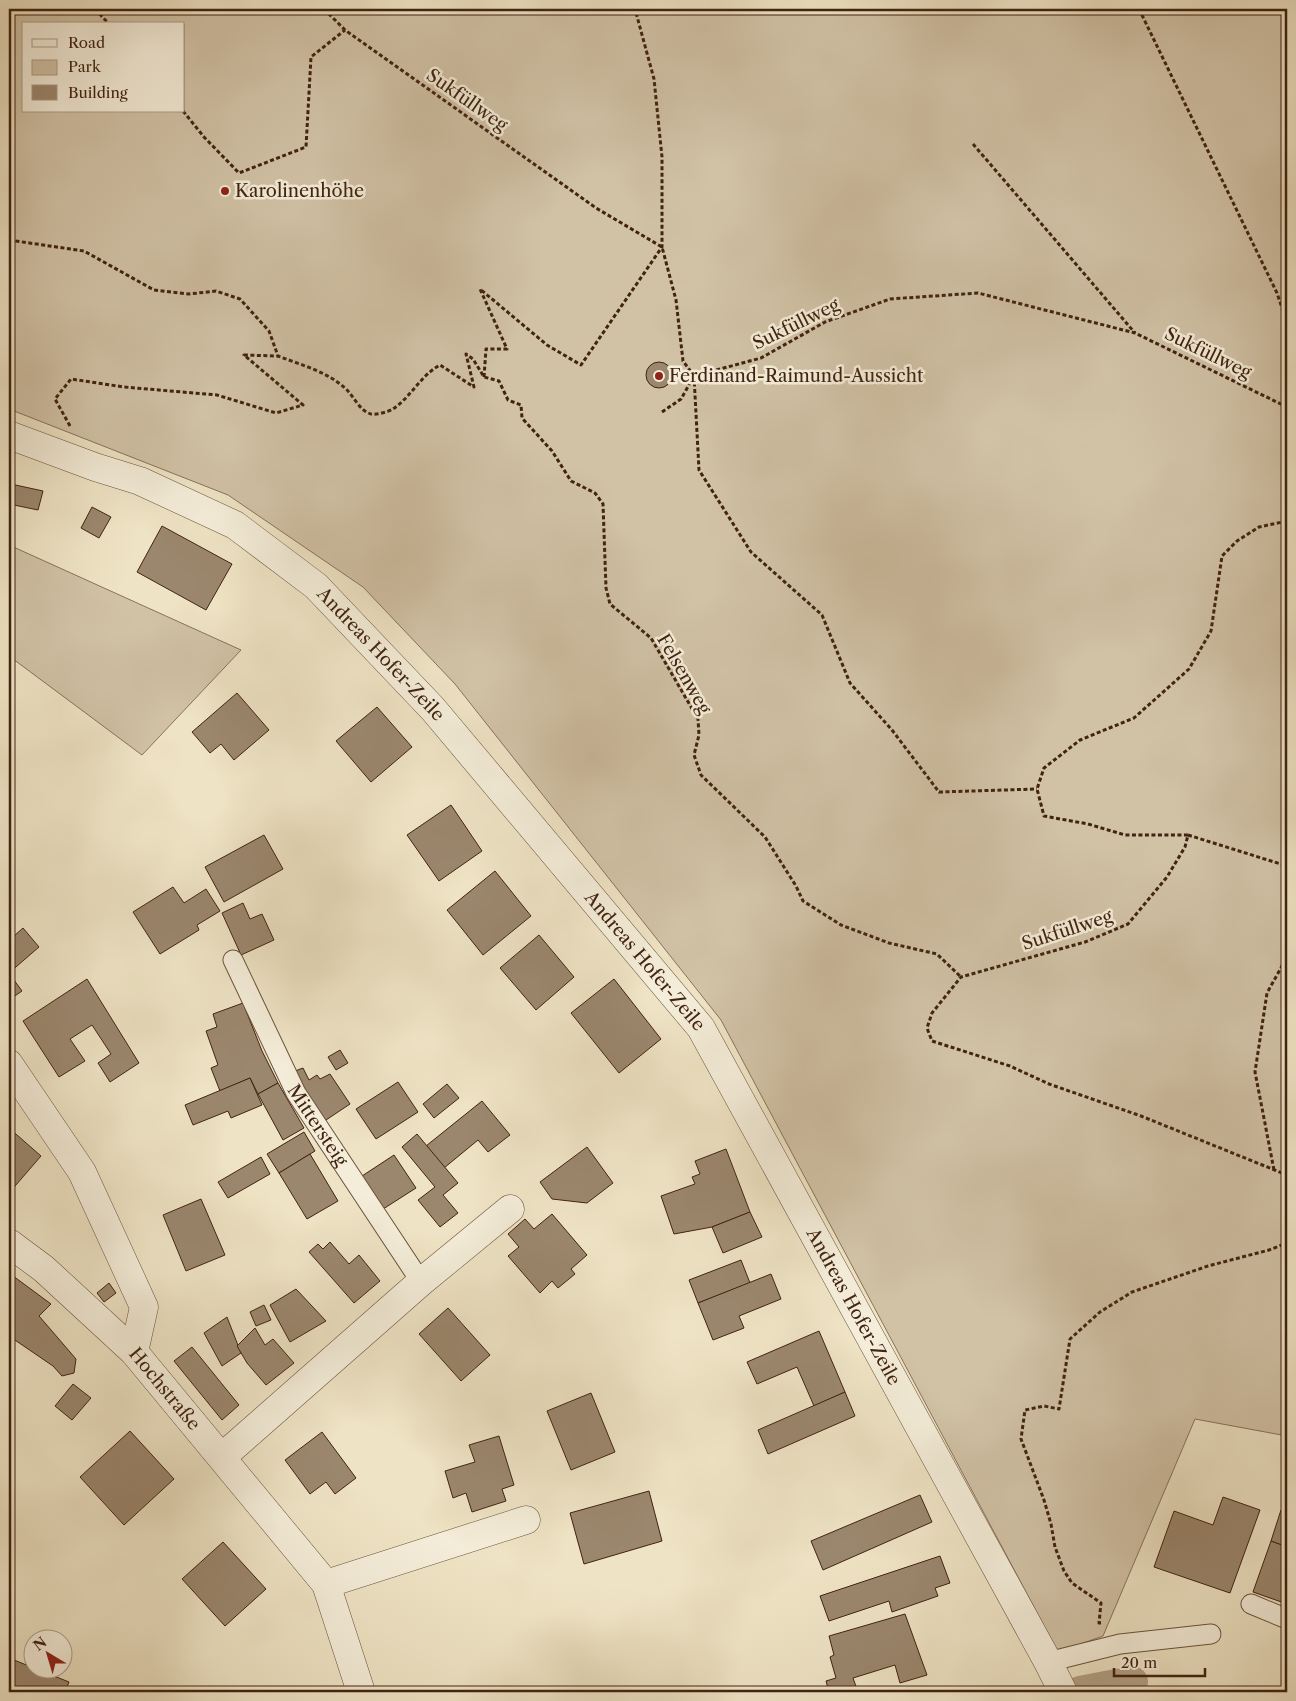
<svg xmlns="http://www.w3.org/2000/svg" width="1296" height="1701" font-family="'Libre Caslon Text',serif">
<style>
.green{fill:#d1c2a6;stroke:#89725c;fill-rule:evenodd}
.lines{fill:none;stroke-linecap:round;stroke-linejoin:round}
.canal{stroke:#b3a287;stroke-width:32}
.building{fill:#9b876e;stroke:#412311}
.lane-casing{stroke:#6c533e;stroke-width:21}
.street-casing{stroke:#6c533e;stroke-width:29}
.path{stroke:#412311;stroke-width:3;stroke-dasharray:4 2.5;stroke-linecap:butt}
.lane{stroke:#f4edd9;stroke-width:19}
.street{stroke:#f4edd9;stroke-width:28}
.poi-dot{fill:#8f2418;stroke:#f4edd9;stroke-width:2}
.labels{text-anchor:middle;dominant-baseline:central;stroke-width:5;stroke-linejoin:round;paint-order:stroke}
.street-label{font-size:18px;fill:#412311;stroke:#f4edd9}
.poi-label{font-size:18px;fill:#412311;stroke:#f4edd9;text-anchor:start}
</style>
<rect width="100%" height="100%" fill="#eee3c4"/>
<filter id="stains"><feTurbulence type="fractalNoise" baseFrequency=".004" numOctaves="4"/><feColorMatrix values="0 0 0 0 .2 0 0 0 0 .09 0 0 0 0 .02 0 0 0 .5 -.17"/></filter>
<radialGradient id="worn" r=".72"><stop offset=".6" stop-color="#630" stop-opacity="0"/><stop offset="1" stop-color="#630" stop-opacity=".3"/></radialGradient>
<g class="green">
<path d="M 9,9 L 1287,9 L 1287,1436 L 1195,1419 L 1103,1636 L 1058,1652 L 721,1020 L 455,684 L 363,587 L 228,495 L 9,409 ZM 24,24 L 184,24 L 184,111 L 24,111 Z"/>
<path d="M 9,545 L 241,650 L 142,755 L 9,656 Z"/>
</g>
<g class="lines">
<path class="canal" d="M 1080,1692 L 1132,1682"/>
</g>
<g class="building">
<circle cx="659" cy="375" r="13"/>
<path d="M 11,484 L 43,491 L 38,510 L 9,504 Z"/>
<path d="M 92,507 L 111,517 L 99,538 L 81,528 Z"/>
<path d="M 162,526 L 232,564 L 206,610 L 137,572 Z"/>
<path d="M 237,693 L 269,730 L 234,760 L 221,744 L 210,753 L 192,732 Z"/>
<path d="M 377,707 L 412,747 L 371,782 L 336,741 Z"/>
<path d="M 451,805 L 482,851 L 439,881 L 407,835 Z"/>
<path d="M 264,835 L 283,869 L 224,902 L 205,867 Z"/>
<path d="M 495,871 L 531,916 L 483,955 L 447,910 Z"/>
<path d="M 173,887 L 184,903 L 206,889 L 220,911 L 197,925 L 199,930 L 160,954 L 133,912 Z"/>
<path d="M 243,903 L 250,919 L 262,914 L 274,940 L 241,955 L 222,913 Z"/>
<path d="M 23,928 L 39,947 L 9,973 L 9,930 L 14,936 Z"/>
<path d="M 539,935 L 574,977 L 536,1010 L 500,968 Z"/>
<path d="M 87,979 L 139,1063 L 110,1082 L 98,1063 L 111,1054 L 92,1025 L 70,1039 L 85,1061 L 59,1077 L 23,1021 Z"/>
<path d="M 614,979 L 661,1039 L 619,1073 L 571,1013 Z"/>
<path d="M 14,980 L 22,991 L 9,1000 L 9,983 Z"/>
<path d="M 243,1003 L 262,1051 L 278,1083 L 258,1094 L 250,1078 L 220,1091 L 211,1068 L 218,1065 L 206,1031 L 217,1027 L 213,1014 Z"/>
<path d="M 340,1050 L 348,1063 L 336,1070 L 328,1057 Z"/>
<path d="M 303,1068 L 309,1080 L 317,1075 L 320,1079 L 330,1074 L 350,1104 L 323,1122 L 307,1099 L 295,1071 Z"/>
<path d="M 250,1078 L 262,1105 L 231,1118 L 228,1111 L 193,1125 L 185,1105 Z"/>
<path d="M 398,1082 L 418,1112 L 376,1139 L 356,1109 Z"/>
<path d="M 278,1083 L 304,1128 L 283,1140 L 258,1094 Z"/>
<path d="M 447,1084 L 459,1098 L 434,1118 L 423,1104 Z"/>
<path d="M 482,1101 L 510,1135 L 488,1152 L 478,1140 L 444,1168 L 426,1146 Z"/>
<path d="M 9,1128 L 41,1156 L 9,1193 Z"/>
<path d="M 304,1132 L 315,1151 L 279,1173 L 267,1154 Z"/>
<path d="M 417,1134 L 458,1183 L 443,1195 L 458,1213 L 440,1227 L 418,1200 L 435,1187 L 402,1147 Z"/>
<path d="M 587,1147 L 613,1183 L 587,1203 L 552,1199 L 540,1182 Z"/>
<path d="M 726,1149 L 750,1212 L 712,1227 L 674,1234 L 661,1196 L 695,1184 L 692,1177 L 700,1174 L 695,1161 Z"/>
<path d="M 310,1154 L 338,1201 L 307,1219 L 279,1173 Z"/>
<path d="M 394,1155 L 416,1188 L 380,1211 L 359,1178 Z"/>
<path d="M 261,1157 L 270,1174 L 228,1198 L 218,1182 Z"/>
<path d="M 201,1199 L 225,1255 L 186,1271 L 163,1215 Z"/>
<path d="M 750,1212 L 762,1237 L 723,1253 L 712,1227 Z"/>
<path d="M 552,1214 L 587,1255 L 571,1269 L 575,1274 L 558,1288 L 552,1281 L 540,1293 L 508,1256 L 519,1247 L 508,1234 L 525,1219 L 534,1229 Z"/>
<path d="M 330,1242 L 349,1264 L 359,1255 L 380,1281 L 354,1303 L 309,1252 L 318,1244 L 323,1249 Z"/>
<path d="M 741,1260 L 750,1283 L 698,1303 L 689,1280 Z"/>
<path d="M 9,1273 L 51,1304 L 39,1316 L 76,1359 L 74,1373 L 62,1376 L 53,1366 L 9,1336 Z"/>
<path d="M 771,1274 L 781,1299 L 739,1316 L 744,1328 L 713,1340 L 698,1303 Z"/>
<path d="M 109,1283 L 116,1293 L 104,1302 L 97,1293 Z"/>
<path d="M 296,1289 L 326,1321 L 290,1342 L 270,1305 Z"/>
<path d="M 264,1305 L 271,1320 L 256,1326 L 250,1312 Z"/>
<path d="M 448,1308 L 490,1355 L 461,1381 L 419,1334 Z"/>
<path d="M 227,1317 L 241,1353 L 222,1366 L 204,1333 Z"/>
<path d="M 255,1328 L 265,1345 L 273,1339 L 294,1363 L 266,1385 L 247,1363 L 237,1346 Z"/>
<path d="M 819,1331 L 845,1392 L 814,1406 L 797,1367 L 757,1384 L 747,1362 Z"/>
<path d="M 192,1347 L 239,1405 L 222,1420 L 174,1361 Z"/>
<path d="M 73,1384 L 91,1398 L 72,1420 L 55,1406 Z"/>
<path d="M 845,1392 L 855,1416 L 768,1454 L 758,1430 Z"/>
<path d="M 591,1393 L 615,1452 L 571,1470 L 547,1411 Z"/>
<path d="M 130,1431 L 174,1479 L 124,1525 L 80,1477 Z"/>
<path d="M 322,1432 L 356,1478 L 335,1494 L 326,1482 L 310,1494 L 285,1460 Z"/>
<path d="M 499,1436 L 514,1485 L 502,1489 L 506,1501 L 472,1512 L 466,1493 L 453,1498 L 445,1471 L 475,1462 L 469,1445 Z"/>
<path d="M 649,1491 L 662,1541 L 584,1564 L 570,1513 Z"/>
<path d="M 920,1495 L 932,1522 L 823,1570 L 811,1541 Z"/>
<path d="M 1223,1497 L 1260,1510 L 1230,1593 L 1154,1567 L 1174,1511 L 1213,1525 Z"/>
<path d="M 1281,1510 L 1287,1512 L 1287,1547 L 1271,1541 Z"/>
<path d="M 1271,1541 L 1287,1547 L 1287,1604 L 1253,1592 Z"/>
<path d="M 223,1542 L 266,1589 L 225,1626 L 182,1579 Z"/>
<path d="M 940,1556 L 950,1583 L 935,1588 L 938,1596 L 892,1612 L 889,1601 L 829,1621 L 820,1596 Z"/>
<path d="M 905,1614 L 927,1675 L 900,1683 L 895,1665 L 853,1678 L 858,1692 L 829,1692 L 826,1681 L 836,1678 L 830,1657 L 834,1655 L 829,1636 Z"/>
<path d="M 9,1658 L 69,1682 L 65,1692 L 9,1692 Z"/>
</g>
<g class="lines">
<defs>
<g id="lane">
<path id="s1" d="M 233,960 L 296,1093 L 421,1282"/>
<path d="M 1251,1604 L 1287,1619"/>
<path d="M 1048,1662 L 1120,1644 L 1211,1634"/>
</g>
<g id="street">
<path id="s2" d="M 9,435 L 95,467 L 140,481 L 235,525 L 316,586 L 433,709 L 701,1028 L 1048,1662 L 1063,1692"/>
<path d="M 9,1064 L 82,1172 L 144,1307 L 134,1352"/>
<path id="s3" d="M 9,1243 L 44,1269 L 134,1352 L 326,1584 L 361,1692"/>
<path d="M 222,1457 L 421,1282 L 510,1209"/>
<path d="M 326,1584 L 526,1520"/>
</g>
</defs>
<use href="#lane" class="lane-casing"/>
<use href="#street" class="street-casing"/>
<g class="path">
<path d="M 95,9 L 109,24"/>
<path d="M 324,9 L 345,30 L 596,208 L 662,247 L 676,300 L 683,361 L 694,376 L 761,358 L 825,322 L 890,299 L 978,293 L 1135,333 L 1287,407"/>
<path d="M 1139,9 L 1277,293 L 1287,323"/>
<path d="M 183,111 L 204,137 L 239,173 L 306,147 L 311,57 L 345,30"/>
<path d="M 973,144 L 1135,333"/>
<path d="M 9,240 L 84,251 L 154,290 L 189,294 L 216,291 L 240,299 L 269,331 L 278,356 C 301,365 329,372 347,390 C 354,397 360,411 371,414 C 377,415 388,412 393,409 C 412,396 420,376 440,365 L 474,387 L 466,354 L 473,359 L 484,377 L 499,381 L 508,400 L 521,405 L 522,418 L 552,451 L 571,481 L 595,493 L 603,504 L 606,588 L 610,604 L 651,638 L 698,719 L 699,735 L 694,755 L 701,775 L 765,837 L 796,886 L 803,901 L 841,925 L 889,943 L 937,954 L 961,977"/>
<path d="M 694,376 L 699,470 L 751,552 L 822,615 L 850,683 L 892,730 L 939,792 L 1037,789"/>
<path d="M 484,377 L 486,349 L 507,349 L 480,289 L 547,345 L 581,365 L 662,247 L 662,157 L 654,79 L 635,9"/>
<path d="M 662,412 L 681,399 L 694,376"/>
<path d="M 70,426 L 55,399 L 71,379 L 124,387 L 217,395 L 276,413 L 303,405 L 244,355 L 278,356"/>
<path d="M 1287,521 L 1259,527 L 1237,541 L 1222,556 L 1211,631 L 1189,669 L 1134,718 L 1080,740 L 1044,768 L 1037,789 L 1044,816 L 1088,824 L 1125,835 L 1188,835 L 1185,847 L 1167,877 L 1128,924 L 1085,942 L 961,977 L 932,1013 L 927,1028 L 932,1041 L 1010,1066 L 1049,1084 L 1141,1116 L 1287,1175"/>
<path d="M 1188,835 L 1287,866"/>
<path d="M 1274,1170 L 1255,1072 L 1267,993 L 1287,957"/>
<path d="M 1101,1623 L 1099,1623 L 1101,1603 L 1072,1583 L 1064,1571 L 1055,1547 L 1051,1524 L 1044,1500 L 1021,1439 L 1025,1410 L 1044,1406 L 1059,1409 L 1070,1339 L 1100,1312 L 1132,1292 L 1208,1266 L 1269,1250 L 1287,1243"/>
</g>
<use href="#lane" class="lane"/>
<use href="#street" class="street"/>
</g>
<g class="poi-dot">
<circle cx="225" cy="191" r="5"/>
<circle cx="659" cy="376" r="5"/>
</g>
<g class="labels">
<g class="street-label">
<text transform="translate(467 100) rotate(35)">Sukfüllweg</text>
<text transform="translate(796 324) rotate(-26)">Sukfüllweg</text>
<text transform="translate(1208 353) rotate(26)">Sukfüllweg</text>
<text stroke="none"><textPath href="#s2" startOffset="439">Andreas Hofer-Zeile</textPath></text>
<text transform="translate(684 674) rotate(60)">Felsenweg</text>
<text transform="translate(1067 930) rotate(-18)">Sukfüllweg</text>
<text stroke="none"><textPath href="#s2" startOffset="844">Andreas Hofer-Zeile</textPath></text>
<text stroke="none"><textPath href="#s1" startOffset="186">Mittersteig</textPath></text>
<text stroke="none"><textPath href="#s2" startOffset="1249">Andreas Hofer-Zeile</textPath></text>
<text stroke="none"><textPath href="#s3" startOffset="214">Hochstraße</textPath></text>
</g>
<g class="poi-label">
<text x="235" y="191">Karolinenhöhe</text>
<text x="669" y="376">Ferdinand-Raimund-Aussicht</text>
</g>
</g>
<rect width="1296" height="1701" fill="none" stroke="#eee3c4" stroke-width="30"/>
<rect x="10" y="10" width="1276" height="1681" fill="none" stroke="#412311" stroke-width="2.5"/>
<rect x="15" y="15" width="1266" height="1671" fill="none" stroke="#412311"/>
<rect x="22" y="22" width="162" height="90" fill="#f4edd9" stroke="#ac9c89"/>
<rect x="32" y="39" width="25" height="8" fill="#f4edd9" stroke="#ac9c89"/>
<text x="68" y="48" font-size="15" fill="#412311">Road</text>
<rect x="32" y="60" width="25" height="15" fill="#d1c2a6" stroke="#ac9c89"/>
<text x="68" y="72" font-size="15" fill="#412311">Park</text>
<rect x="32" y="85" width="25" height="15" fill="#9b876e" stroke="#ac9c89"/>
<text x="68" y="98" font-size="15" fill="#412311">Building</text>
<g transform="translate(48 1654) rotate(322)"><circle r="24" fill="#f4edd9" stroke="#ac9c89"/>
<path d="M0-4L9 19L0 12L-9 19Z" fill="#8f2418"/>
<text y="-8" font-size="14" font-weight="bold" text-anchor="middle" fill="#412311">N</text>
</g>
<path d="M1114 1668v8h91v-8" fill="none" stroke="#412311" stroke-width="2.5"/>
<text x="1121" y="1668" font-size="15" fill="#412311" stroke="#f4edd9" stroke-width="4" paint-order="stroke">20 m</text>
<rect width="100%" height="100%" filter="url(#stains)"/>
<rect width="100%" height="100%" fill="url(#worn)"/>
</svg>
